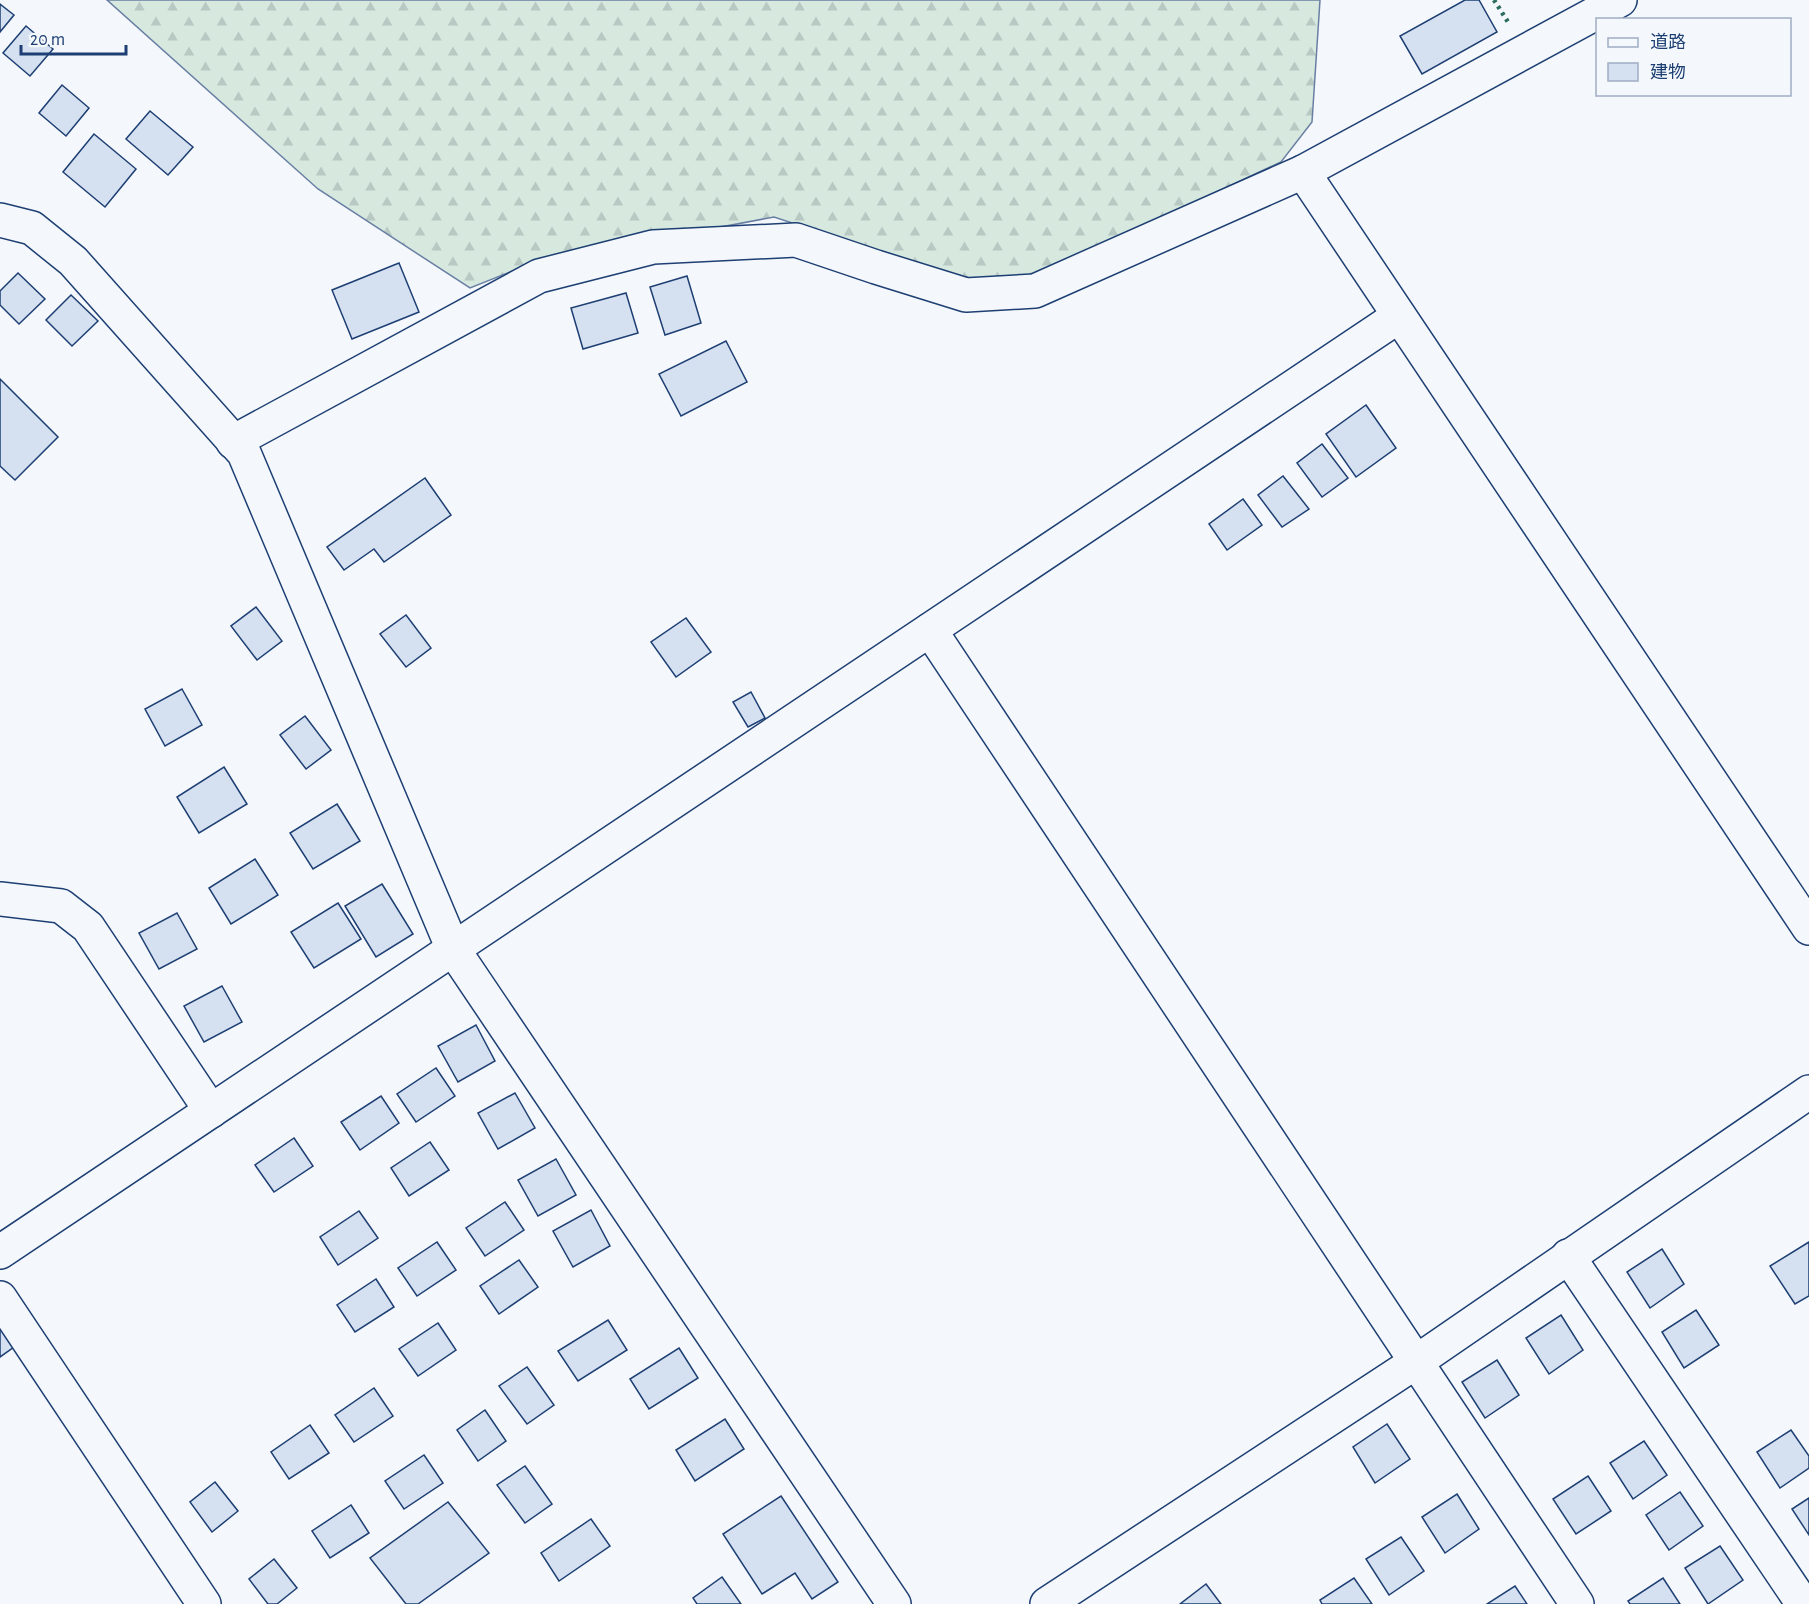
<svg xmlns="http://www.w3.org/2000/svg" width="1809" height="1604" font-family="'Alegreya Sans','Noto Sans JP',sans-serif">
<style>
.forest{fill:url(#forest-firs);stroke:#687fa3;stroke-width:1.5}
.building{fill:#d5e0f0;stroke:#1d3f73;stroke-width:1.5}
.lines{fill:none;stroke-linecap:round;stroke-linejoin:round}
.minor-casing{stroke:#1d3f73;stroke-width:36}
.minor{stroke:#f4f7fb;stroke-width:33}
.hedge{stroke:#2c6c60;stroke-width:4.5;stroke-dasharray:3 4.5;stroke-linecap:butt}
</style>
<defs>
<pattern id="forest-firs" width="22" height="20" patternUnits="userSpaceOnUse" patternTransform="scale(1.5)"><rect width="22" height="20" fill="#d7e8df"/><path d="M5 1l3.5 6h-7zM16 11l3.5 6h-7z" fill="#b8c8c3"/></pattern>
</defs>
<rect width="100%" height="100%" fill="#f4f7fb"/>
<path class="forest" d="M 107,0 L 1320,0 L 1312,122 L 1281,162 L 1041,274 L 979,284 L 774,217 L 535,262 L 470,288 L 318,189 Z"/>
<g class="building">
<path d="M 1465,0 L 1479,0 L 1497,32 L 1422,74 L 1400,36 Z"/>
<path d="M 0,4 L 14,15 L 0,32 Z"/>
<path d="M 26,26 L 53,49 L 30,76 L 3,53 Z"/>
<path d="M 62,85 L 89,108 L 66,136 L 39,113 Z"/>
<path d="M 150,111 L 193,147 L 168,175 L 126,139 Z"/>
<path d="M 94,134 L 136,169 L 105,207 L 63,172 Z"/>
<path d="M 399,263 L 419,312 L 352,339 L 332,290 Z"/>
<path d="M 18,273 L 45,299 L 19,324 L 0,305 L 0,291 Z"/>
<path d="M 687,276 L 701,323 L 665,335 L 650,287 Z"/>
<path d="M 626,293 L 638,333 L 583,349 L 571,308 Z"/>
<path d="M 71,295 L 98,321 L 72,346 L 46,320 Z"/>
<path d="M 726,341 L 747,382 L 681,416 L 659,374 Z"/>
<path d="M 0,379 L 58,437 L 15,480 L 0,466 Z"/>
<path d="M 1366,405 L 1396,448 L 1356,477 L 1326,434 Z"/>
<path d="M 1322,444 L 1348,478 L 1322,497 L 1297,463 Z"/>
<path d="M 1283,476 L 1309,509 L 1282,527 L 1258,495 Z"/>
<path d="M 425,478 L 451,515 L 384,562 L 374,549 L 344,570 L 327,547 Z"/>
<path d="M 1243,499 L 1262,525 L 1227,550 L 1209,524 Z"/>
<path d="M 256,607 L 282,641 L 257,660 L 231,626 Z"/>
<path d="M 406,615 L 431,648 L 406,667 L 380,634 Z"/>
<path d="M 686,618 L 711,652 L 676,677 L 651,642 Z"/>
<path d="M 182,689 L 202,725 L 165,746 L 145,709 Z"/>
<path d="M 751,692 L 765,718 L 748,727 L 733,702 Z"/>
<path d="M 305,716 L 331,750 L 306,769 L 280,735 Z"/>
<path d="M 224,767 L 247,804 L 199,833 L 177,797 Z"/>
<path d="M 337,804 L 360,841 L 313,869 L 290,833 Z"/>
<path d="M 255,859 L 278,895 L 231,924 L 209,888 Z"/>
<path d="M 382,884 L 413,934 L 376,957 L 345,906 Z"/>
<path d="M 338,903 L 361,939 L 314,968 L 291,932 Z"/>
<path d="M 177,913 L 197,949 L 159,969 L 139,933 Z"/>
<path d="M 222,986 L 242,1022 L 204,1042 L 184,1006 Z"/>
<path d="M 476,1025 L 495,1061 L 458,1082 L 438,1046 Z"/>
<path d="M 436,1068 L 455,1096 L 416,1122 L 397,1094 Z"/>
<path d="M 515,1093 L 535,1128 L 498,1149 L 478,1113 Z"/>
<path d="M 381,1096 L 399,1123 L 360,1150 L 341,1122 Z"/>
<path d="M 294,1138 L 313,1166 L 274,1192 L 255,1165 Z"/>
<path d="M 430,1142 L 449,1170 L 409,1196 L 391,1168 Z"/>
<path d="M 556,1159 L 576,1195 L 538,1216 L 518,1180 Z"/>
<path d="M 505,1202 L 524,1230 L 485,1256 L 466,1228 Z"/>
<path d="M 591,1210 L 610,1246 L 573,1267 L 553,1231 Z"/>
<path d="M 359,1211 L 378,1238 L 338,1265 L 320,1237 Z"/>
<path d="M 437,1242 L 456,1270 L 417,1296 L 398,1268 Z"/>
<path d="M 1809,1242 L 1809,1296 L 1795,1304 L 1770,1266 Z"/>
<path d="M 1662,1249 L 1684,1284 L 1650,1308 L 1627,1272 Z"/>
<path d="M 519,1260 L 538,1287 L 499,1314 L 480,1286 Z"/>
<path d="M 376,1279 L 394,1307 L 355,1332 L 337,1305 Z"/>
<path d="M 1696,1310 L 1719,1345 L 1684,1368 L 1662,1332 Z"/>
<path d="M 1561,1315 L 1583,1350 L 1549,1374 L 1526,1338 Z"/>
<path d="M 608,1320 L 627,1350 L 578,1381 L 558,1351 Z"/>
<path d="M 438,1323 L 456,1350 L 418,1376 L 399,1349 Z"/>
<path d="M 0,1327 L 14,1347 L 0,1357 Z"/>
<path d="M 679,1348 L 698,1378 L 649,1409 L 630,1379 Z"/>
<path d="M 1497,1360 L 1519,1395 L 1485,1418 L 1462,1382 Z"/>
<path d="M 527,1367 L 554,1405 L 527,1424 L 499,1386 Z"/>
<path d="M 374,1388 L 393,1416 L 354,1442 L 335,1415 Z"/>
<path d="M 485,1410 L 506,1441 L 478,1461 L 457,1430 Z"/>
<path d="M 725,1419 L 744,1449 L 695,1481 L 676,1450 Z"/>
<path d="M 1387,1424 L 1410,1459 L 1375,1483 L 1353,1447 Z"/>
<path d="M 310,1425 L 329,1453 L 289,1479 L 271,1452 Z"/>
<path d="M 1791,1430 L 1809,1456 L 1809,1468 L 1780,1488 L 1757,1452 Z"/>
<path d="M 1644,1441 L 1667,1475 L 1633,1499 L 1610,1463 Z"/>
<path d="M 424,1455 L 443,1483 L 404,1509 L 385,1481 Z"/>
<path d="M 525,1466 L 552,1504 L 525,1523 L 497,1485 Z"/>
<path d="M 1588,1476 L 1611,1511 L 1576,1534 L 1553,1499 Z"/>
<path d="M 215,1482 L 238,1511 L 212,1532 L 190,1502 Z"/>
<path d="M 1680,1492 L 1703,1526 L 1669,1550 L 1646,1515 Z"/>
<path d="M 1457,1494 L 1479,1529 L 1445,1553 L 1422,1517 Z"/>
<path d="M 781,1496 L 838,1582 L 812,1599 L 795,1573 L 762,1594 L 723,1534 Z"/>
<path d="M 1809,1498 L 1809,1535 L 1792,1509 Z"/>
<path d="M 448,1502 L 489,1553 L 418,1604 L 406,1604 L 370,1558 Z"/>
<path d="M 351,1505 L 369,1533 L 330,1558 L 312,1531 Z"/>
<path d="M 591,1519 L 610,1546 L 559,1581 L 541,1553 Z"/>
<path d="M 1401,1537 L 1424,1571 L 1389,1595 L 1366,1559 Z"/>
<path d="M 1720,1546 L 1743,1580 L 1708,1604 L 1685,1568 Z"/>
<path d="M 274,1559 L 297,1588 L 277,1604 L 268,1604 L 249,1579 Z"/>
<path d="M 722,1577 L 741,1604 L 697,1604 L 693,1598 Z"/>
<path d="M 1354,1578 L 1372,1604 L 1322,1604 L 1320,1600 Z"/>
<path d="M 1663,1578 L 1680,1604 L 1630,1604 L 1628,1601 Z"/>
<path d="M 1206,1584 L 1221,1604 L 1180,1604 Z"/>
<path d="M 1515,1586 L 1527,1604 L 1487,1604 Z"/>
</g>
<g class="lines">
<defs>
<g id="minor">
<path d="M 1303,172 L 1809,928"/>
<path d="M 0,220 L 32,228 L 73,261 L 244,453 L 453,949 L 894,1604"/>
<path d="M 233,442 L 539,276 L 653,247 L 796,240 L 876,267 L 966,295 L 1035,291 L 1303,172 L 1620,0"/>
<path d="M 930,630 L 1577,1604"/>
<path d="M 0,899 L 61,906 L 88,927 L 211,1111"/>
<path d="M 0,1252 L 1399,316"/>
<path d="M 1568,1256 L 1803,1604"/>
<path d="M 0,1298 L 204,1604"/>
<path d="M 1047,1604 L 1416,1362 L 1809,1092"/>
</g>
</defs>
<use href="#minor" class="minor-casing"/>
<use href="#minor" class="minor"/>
<path class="hedge" d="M 1494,0 L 1508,22"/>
</g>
<rect x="1596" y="18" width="195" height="78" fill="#f4f7fb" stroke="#9eadc5" stroke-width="1.5"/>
<rect x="1608" y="38" width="30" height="9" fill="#f4f7fb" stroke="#9eadc5" stroke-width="1.5"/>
<text x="1650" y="48" font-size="18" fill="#1d3f73">道路</text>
<rect x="1608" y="63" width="30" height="18" fill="#d5e0f0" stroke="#9eadc5" stroke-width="1.5"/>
<text x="1650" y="78" font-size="18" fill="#1d3f73">建物</text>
<path d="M21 45v9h105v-9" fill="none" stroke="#1d3f73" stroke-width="3"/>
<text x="30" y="45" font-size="18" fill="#1d3f73" stroke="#f4f7fb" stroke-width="4.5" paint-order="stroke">20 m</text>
</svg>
